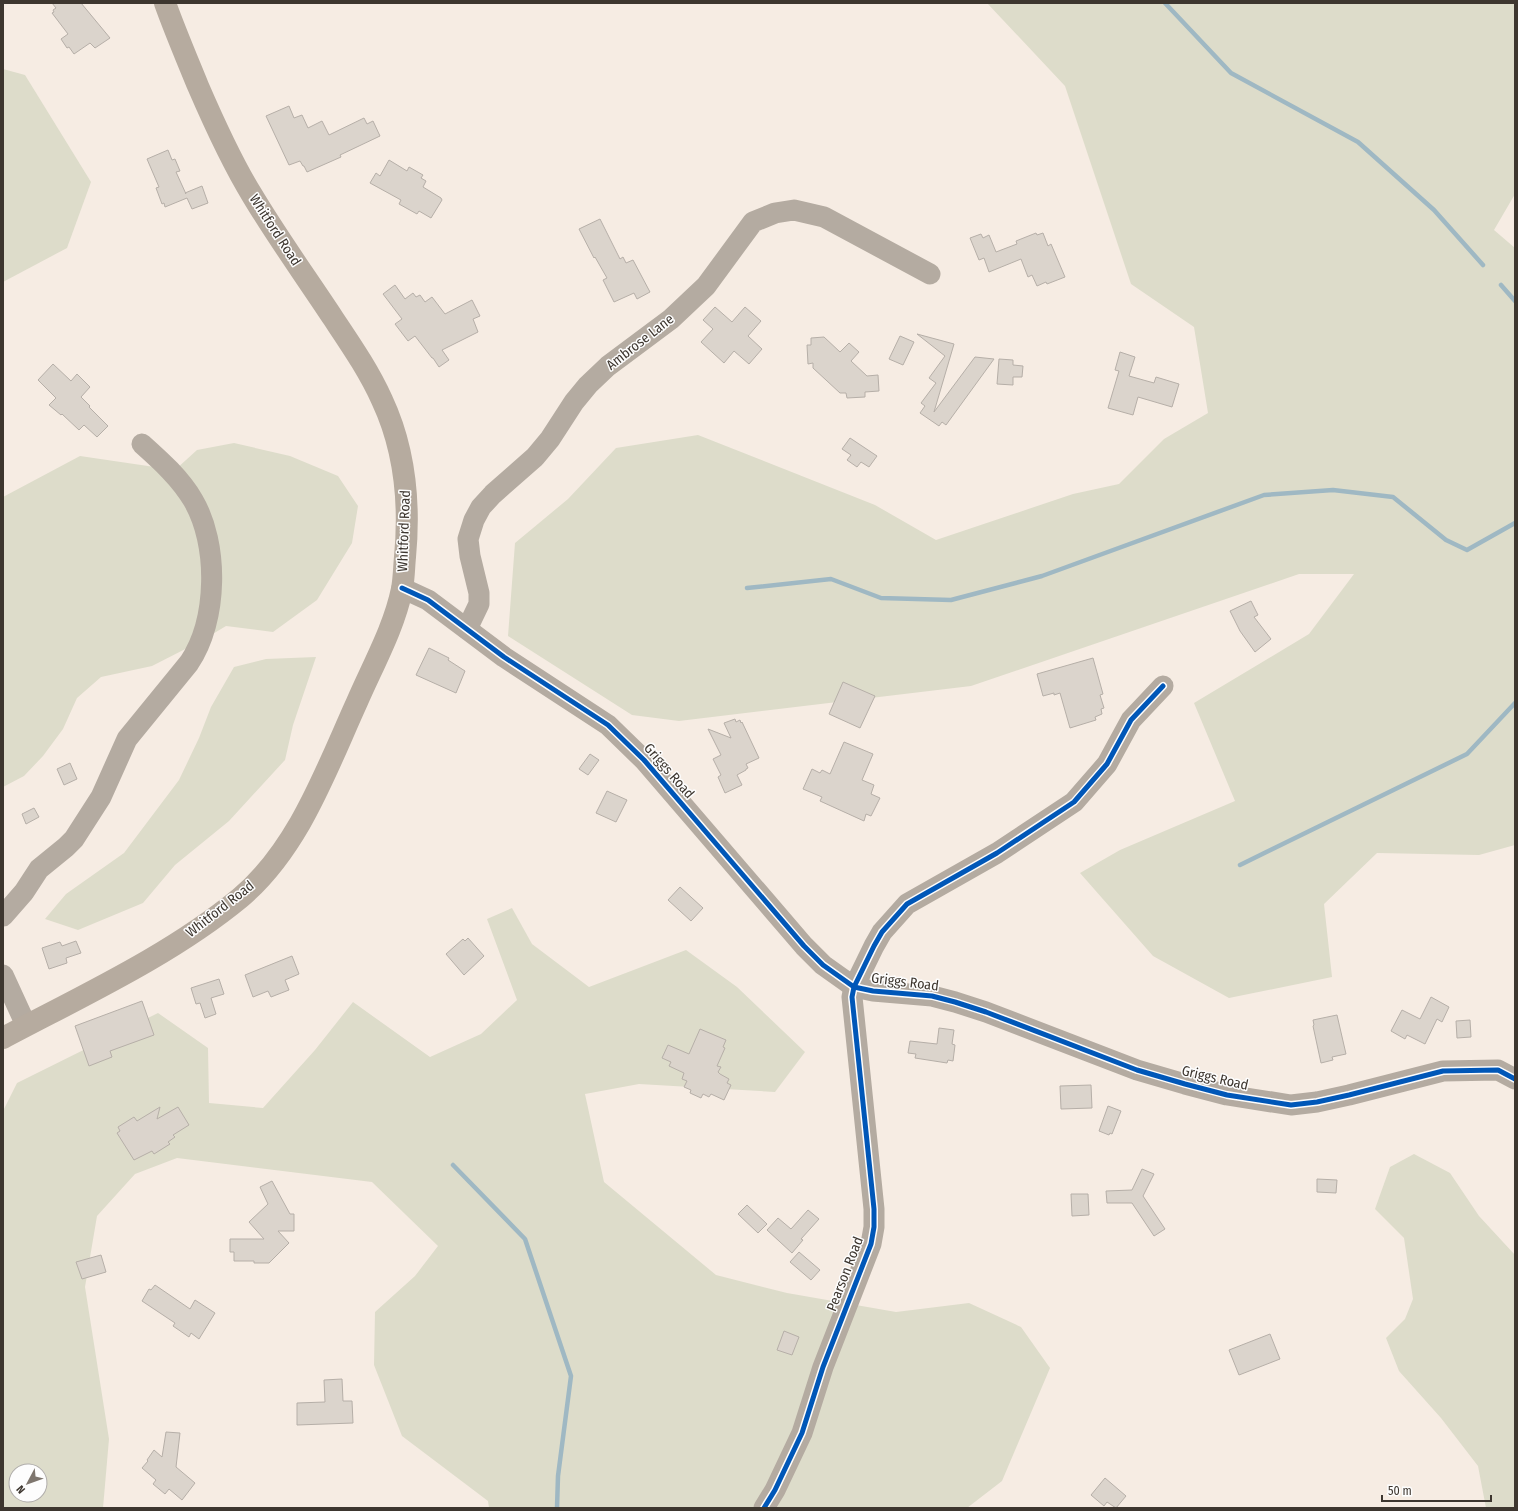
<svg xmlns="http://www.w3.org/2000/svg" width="1518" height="1511" font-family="'Fira Sans Condensed',sans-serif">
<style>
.green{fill:#dddcca;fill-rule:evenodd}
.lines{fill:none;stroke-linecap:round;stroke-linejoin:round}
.stream{stroke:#9fb8c3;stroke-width:4.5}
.building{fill:#dbd4cc;stroke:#b6afa8}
.minor{stroke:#b4aba1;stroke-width:21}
.major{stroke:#b6ab9f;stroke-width:22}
.cycleway-casing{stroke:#fdfdfd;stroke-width:8}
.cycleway{stroke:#0057b8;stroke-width:5}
.labels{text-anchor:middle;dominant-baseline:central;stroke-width:3;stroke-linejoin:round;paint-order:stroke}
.street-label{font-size:14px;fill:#3d362f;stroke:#fdfdfd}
</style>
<rect width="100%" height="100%" fill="#f6ece3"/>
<g class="green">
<path d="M 987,3 L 1515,3 L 1515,194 L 1494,230 L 1515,248 L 1515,845 L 1479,855 L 1377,853 L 1324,904 L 1332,977 L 1229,998 L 1153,956 L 1080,873 L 1120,850 L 1235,801 L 1194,703 L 1309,634 L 1354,574 L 1299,574 L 971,686 L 679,721 L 632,715 L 508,636 L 515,543 L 568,499 L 616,448 L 698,435 L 875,505 L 936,540 L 1073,494 L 1119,484 L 1164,439 L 1208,413 L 1194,327 L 1131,284 L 1065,86 Z"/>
<path d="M 3,69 L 25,75 L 91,182 L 67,248 L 3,282 Z"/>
<path d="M 234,443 L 290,456 L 338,476 L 358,506 L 352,543 L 317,600 L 273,632 L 226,626 L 201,641 L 152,666 L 101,677 L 77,698 L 63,729 L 43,756 L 24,776 L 3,787 L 3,497 L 80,456 L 175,470 L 197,450 Z"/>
<path d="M 316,657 L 293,725 L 285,760 L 229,821 L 175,865 L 143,903 L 78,930 L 45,919 L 66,894 L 124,853 L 179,780 L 199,738 L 211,707 L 234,667 L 266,659 Z"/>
<path d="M 512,908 L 532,944 L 589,987 L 686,950 L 737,987 L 805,1052 L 775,1092 L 639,1084 L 585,1094 L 604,1182 L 716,1275 L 787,1293 L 896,1312 L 969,1303 L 1021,1327 L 1050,1368 L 1002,1481 L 967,1508 L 489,1508 L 488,1501 L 402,1436 L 374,1365 L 375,1312 L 415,1276 L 438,1246 L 372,1182 L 177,1158 L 135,1174 L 97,1216 L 85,1287 L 109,1439 L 103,1508 L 3,1508 L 3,1111 L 17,1083 L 158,1013 L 208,1048 L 209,1103 L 263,1108 L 315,1050 L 353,1002 L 430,1057 L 481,1034 L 517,1000 L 487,919 ZM 16,1471 L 40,1471 L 40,1495 L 16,1495 Z"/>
<path d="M 1414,1154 L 1450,1173 L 1479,1216 L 1515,1255 L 1515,1508 L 1486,1508 L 1478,1466 L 1441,1418 L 1399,1371 L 1386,1338 L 1405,1319 L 1413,1299 L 1404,1238 L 1375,1209 L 1390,1167 Z"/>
</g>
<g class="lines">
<g class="stream">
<path d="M 1165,3 L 1231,73 L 1358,142 L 1434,210 L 1483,265"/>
<path d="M 1501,285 L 1515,301"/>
<path d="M 747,588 L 831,579 L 881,598 L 951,600 L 1042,576 L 1264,495 L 1333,490 L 1393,497 L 1446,540 L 1467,550 L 1515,523"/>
<path d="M 1240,865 L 1467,754 L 1515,703"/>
<path d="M 453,1165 L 525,1239 L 571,1376 L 558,1476 L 557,1508"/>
</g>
</g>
<g class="building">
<path d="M 52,3 L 81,3 L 110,38 L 95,48 L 90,43 L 74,54 L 69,47 L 67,48 L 61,39 L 68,34 L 52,13 L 54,12 L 53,10 L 56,8 Z"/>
<path d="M 289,106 L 294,118 L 302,115 L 308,128 L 322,121 L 329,135 L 364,118 L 367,124 L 373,121 L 380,136 L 340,155 L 341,157 L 307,172 L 304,166 L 303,166 L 300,161 L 289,165 L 266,116 Z"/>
<path d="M 168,150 L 172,160 L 175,159 L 180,171 L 176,172 L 186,194 L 185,193 L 202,186 L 208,203 L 192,209 L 187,198 L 165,207 L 164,203 L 162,204 L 156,188 L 159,187 L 147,159 Z"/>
<path d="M 389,160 L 407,171 L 409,167 L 423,175 L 421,178 L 426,181 L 423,187 L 441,198 L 442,200 L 431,218 L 419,211 L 417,214 L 399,204 L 401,200 L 370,183 L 376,173 L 380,176 Z"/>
<path d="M 600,219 L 620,259 L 623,257 L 626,263 L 633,260 L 650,292 L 637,299 L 634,293 L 614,302 L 603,280 L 607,278 L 595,257 L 594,258 L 579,229 Z"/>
<path d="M 1036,233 L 1037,235 L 1043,233 L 1048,246 L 1051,244 L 1065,277 L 1047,284 L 1046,282 L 1037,286 L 1032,275 L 1028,277 L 1021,259 L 989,272 L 984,258 L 979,260 L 970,238 L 981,234 L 983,238 L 989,235 L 996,252 L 1017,244 L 1016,241 Z"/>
<path d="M 395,285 L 405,299 L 413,293 L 416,297 L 420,295 L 425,302 L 432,297 L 445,314 L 472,300 L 480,316 L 473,319 L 478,332 L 442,350 L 449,360 L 439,367 L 433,358 L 432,358 L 415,336 L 408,341 L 395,324 L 402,319 L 383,294 Z"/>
<path d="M 715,307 L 732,322 L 745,307 L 761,321 L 748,336 L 762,349 L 749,364 L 734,351 L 724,363 L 701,342 L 713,329 L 703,320 Z"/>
<path d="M 917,334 L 954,344 L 934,412 L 975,357 L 994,359 L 946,425 L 942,422 L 939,426 L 920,413 L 925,406 L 921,403 L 936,383 L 929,378 L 945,356 Z"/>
<path d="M 900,336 L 914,342 L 903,365 L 889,359 Z"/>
<path d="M 824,337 L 840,352 L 849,343 L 859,352 L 851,361 L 867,376 L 878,375 L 879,391 L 865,392 L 865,397 L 847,398 L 846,393 L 840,393 L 813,368 L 813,363 L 808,364 L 807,345 L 811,345 L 811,338 Z"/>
<path d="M 1120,352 L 1135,357 L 1129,376 L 1154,383 L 1156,377 L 1179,384 L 1172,407 L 1138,397 L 1133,415 L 1108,408 L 1119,371 L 1115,370 Z"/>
<path d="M 999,359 L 1013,360 L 1013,365 L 1023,366 L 1022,377 L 1013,377 L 1013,385 L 997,384 Z"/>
<path d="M 53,364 L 71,381 L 77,374 L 90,387 L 81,397 L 90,406 L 89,407 L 108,426 L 97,437 L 84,425 L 79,430 L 62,414 L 61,415 L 49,405 L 56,398 L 38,380 Z"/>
<path d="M 850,438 L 877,456 L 869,467 L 861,462 L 857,467 L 847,460 L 851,455 L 842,449 Z"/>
<path d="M 1251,601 L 1258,615 L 1254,617 L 1271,639 L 1255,652 L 1240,631 L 1230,611 Z"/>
<path d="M 429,648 L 449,658 L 448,660 L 465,671 L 456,693 L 416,675 Z"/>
<path d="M 1093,658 L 1103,694 L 1100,695 L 1104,708 L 1101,709 L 1102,714 L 1095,717 L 1096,720 L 1070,728 L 1060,693 L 1054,695 L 1054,693 L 1043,696 L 1037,674 Z"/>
<path d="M 843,682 L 875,696 L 860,728 L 829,714 Z"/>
<path d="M 735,719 L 736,722 L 740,720 L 741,723 L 742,722 L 759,758 L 746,764 L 748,768 L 746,769 L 746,770 L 737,775 L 742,785 L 725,793 L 718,777 L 721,775 L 713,759 L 721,755 L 708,729 L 731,738 L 724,723 Z"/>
<path d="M 844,742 L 873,754 L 862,780 L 874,785 L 871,794 L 880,798 L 871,816 L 866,814 L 864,821 L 820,801 L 822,797 L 803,789 L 812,769 L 820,773 L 822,770 L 830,774 Z"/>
<path d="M 590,754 L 599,760 L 588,775 L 579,769 Z"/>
<path d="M 70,763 L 77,779 L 64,785 L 57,769 Z"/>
<path d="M 607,791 L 627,800 L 616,822 L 596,813 Z"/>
<path d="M 34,808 L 39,817 L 26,824 L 22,814 Z"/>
<path d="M 680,887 L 703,908 L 691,921 L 668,900 Z"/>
<path d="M 468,938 L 484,956 L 464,975 L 446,954 L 463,939 L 465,941 Z"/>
<path d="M 76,941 L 81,953 L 66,958 L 67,963 L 49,969 L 42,948 L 60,942 L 62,946 Z"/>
<path d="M 292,956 L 299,974 L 285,980 L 289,990 L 271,997 L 268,991 L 253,997 L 245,975 Z"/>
<path d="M 219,979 L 224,994 L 211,998 L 216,1014 L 205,1018 L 200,1003 L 196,1004 L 191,988 Z"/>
<path d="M 1431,997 L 1449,1007 L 1442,1022 L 1437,1019 L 1425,1044 L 1407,1035 L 1405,1039 L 1391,1031 L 1402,1010 L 1420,1019 Z"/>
<path d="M 142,1001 L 154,1035 L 110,1051 L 112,1057 L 89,1066 L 75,1026 Z"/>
<path d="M 1337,1015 L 1346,1054 L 1332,1057 L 1333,1060 L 1321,1063 L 1313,1026 L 1314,1025 L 1313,1020 Z"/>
<path d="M 1470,1020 L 1471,1037 L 1457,1038 L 1456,1021 Z"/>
<path d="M 939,1028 L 954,1030 L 952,1044 L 955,1045 L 953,1061 L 948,1060 L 947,1063 L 915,1058 L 916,1054 L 908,1053 L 910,1041 L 937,1044 Z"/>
<path d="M 700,1029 L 726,1040 L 723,1047 L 725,1048 L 717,1066 L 721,1067 L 718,1072 L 720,1074 L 729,1079 L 727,1083 L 731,1085 L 724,1100 L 711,1094 L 709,1097 L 703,1094 L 701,1098 L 690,1093 L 691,1090 L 684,1087 L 687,1081 L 682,1079 L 684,1073 L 669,1066 L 671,1062 L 662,1058 L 668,1045 L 689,1054 Z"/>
<path d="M 1091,1085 L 1092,1108 L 1061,1109 L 1060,1086 Z"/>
<path d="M 1108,1106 L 1121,1111 L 1112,1134 L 1110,1133 L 1109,1135 L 1099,1131 Z"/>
<path d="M 160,1107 L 157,1119 L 178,1107 L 189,1125 L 173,1135 L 175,1137 L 168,1142 L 170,1144 L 154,1154 L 152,1151 L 134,1160 L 117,1133 L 120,1131 L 118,1127 L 134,1117 L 137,1121 Z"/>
<path d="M 1142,1169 L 1154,1174 L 1143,1196 L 1165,1229 L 1154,1236 L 1132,1203 L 1107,1203 L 1106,1191 L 1132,1190 Z"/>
<path d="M 1317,1179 L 1337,1180 L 1336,1193 L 1317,1192 Z"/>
<path d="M 272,1181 L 290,1214 L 294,1214 L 294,1231 L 278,1231 L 289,1243 L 269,1263 L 254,1263 L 254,1261 L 234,1261 L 234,1252 L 230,1252 L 230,1239 L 264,1239 L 249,1222 L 268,1204 L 260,1187 Z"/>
<path d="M 1071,1194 L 1088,1194 L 1089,1215 L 1072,1216 Z"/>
<path d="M 747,1205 L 767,1224 L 758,1233 L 738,1214 Z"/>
<path d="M 808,1210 L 819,1219 L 801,1239 L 803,1240 L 792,1253 L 767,1230 L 778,1218 L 791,1229 Z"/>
<path d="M 799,1252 L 820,1270 L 811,1280 L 790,1262 Z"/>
<path d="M 101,1255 L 106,1272 L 82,1279 L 76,1262 Z"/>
<path d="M 155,1285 L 190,1309 L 195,1300 L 215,1313 L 199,1339 L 191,1333 L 189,1337 L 173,1326 L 175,1323 L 142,1301 L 149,1289 L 151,1290 Z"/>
<path d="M 784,1331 L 799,1337 L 792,1355 L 777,1350 Z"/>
<path d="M 1270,1334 L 1280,1359 L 1239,1375 L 1229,1350 Z"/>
<path d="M 342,1379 L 343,1401 L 352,1401 L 353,1423 L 297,1425 L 297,1403 L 325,1402 L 324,1380 Z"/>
<path d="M 166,1432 L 180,1433 L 176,1467 L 195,1483 L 182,1500 L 169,1489 L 165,1494 L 153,1484 L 156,1480 L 142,1468 L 148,1461 L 147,1460 L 154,1450 L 162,1457 Z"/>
<path d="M 1105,1478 L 1126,1496 L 1116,1508 L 1107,1502 L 1104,1506 L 1091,1495 Z"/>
</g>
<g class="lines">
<g class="minor">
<path d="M 402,588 L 428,600 L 504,657 L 608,725 L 644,760 L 804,946 L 823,965 L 854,987 L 873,991 L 932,996 L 955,1002 L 986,1012 L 1137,1070 L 1185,1084 L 1227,1095 L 1291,1105 L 1317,1102 L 1349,1095 L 1443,1071 L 1498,1070 L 1515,1079"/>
<path d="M 467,629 L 479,604 L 479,593 L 470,556 L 468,539 L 474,520 L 481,507 L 493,494 L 535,457 L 550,439 L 574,402 L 588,385 L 608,366 L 671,319 L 706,286 L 753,222 L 775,213 L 794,210 L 824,217 L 930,274"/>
<path d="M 3,916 L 24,892 L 39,869 L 66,847 L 74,839 L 101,797 L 127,739 L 189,663 C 218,620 219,544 193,500 C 180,478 161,461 142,444"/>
<path d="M 3,975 L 26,1025"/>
<path d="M 764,1508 L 775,1490 L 802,1433 L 823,1367 L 871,1244 L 874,1227 L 874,1209 L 852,997 L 854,987 L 874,946 L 882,932 L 907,904 L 997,853 L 1074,802 L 1107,764 L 1131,720 L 1163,686"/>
</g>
<path class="major" d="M 3,1038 C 82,996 171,955 240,898 C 299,848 326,770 357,702 C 373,665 394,628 402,589 C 404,578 404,567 405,557 C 410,504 405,449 382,400 C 369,371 351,345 333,318 C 306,277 277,237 252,195 C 231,161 214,123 198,86 C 187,59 175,31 165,3"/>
<defs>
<g id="cycleway">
<path d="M 402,588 L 428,600 L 504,657 L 608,725 L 644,760 L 804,946 L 823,965 L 854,987 L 873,991 L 932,996 L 955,1002 L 986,1012 L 1137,1070 L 1185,1084 L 1227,1095 L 1291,1105 L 1317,1102 L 1349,1095 L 1443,1071 L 1498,1070 L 1515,1079"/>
<path d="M 764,1508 L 775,1490 L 802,1433 L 823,1367 L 871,1244 L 874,1227 L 874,1209 L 852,997 L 854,987 L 874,946 L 882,932 L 907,904 L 997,853 L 1074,802 L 1107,764 L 1131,720 L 1163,686"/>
</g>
</defs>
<use href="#cycleway" class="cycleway-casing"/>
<use href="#cycleway" class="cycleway"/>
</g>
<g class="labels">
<g class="street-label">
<text transform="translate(275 230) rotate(57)">Whitford Road</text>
<text transform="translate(640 342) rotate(-38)">Ambrose Lane</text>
<text transform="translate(404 531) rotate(-88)">Whitford Road</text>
<text transform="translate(669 771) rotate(49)">Griggs Road</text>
<text transform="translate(220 909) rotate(-38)">Whitford Road</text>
<text transform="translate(905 982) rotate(7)">Griggs Road</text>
<text transform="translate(1215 1078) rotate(13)">Griggs Road</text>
<text transform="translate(845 1274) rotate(-69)">Pearson Road</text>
</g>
</g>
<rect width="1518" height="1511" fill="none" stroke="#3d362f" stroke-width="8"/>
<g transform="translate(28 1483) rotate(229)"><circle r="19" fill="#fdfdfd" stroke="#b0adab"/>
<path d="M0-3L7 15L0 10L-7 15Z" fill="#7e766e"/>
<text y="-6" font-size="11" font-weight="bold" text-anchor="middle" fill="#3d362f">N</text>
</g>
<path d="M1382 1495v6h109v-6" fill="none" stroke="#3d362f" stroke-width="2"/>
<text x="1388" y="1495" font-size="12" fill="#3d362f" stroke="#fdfdfd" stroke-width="3" paint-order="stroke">50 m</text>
</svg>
